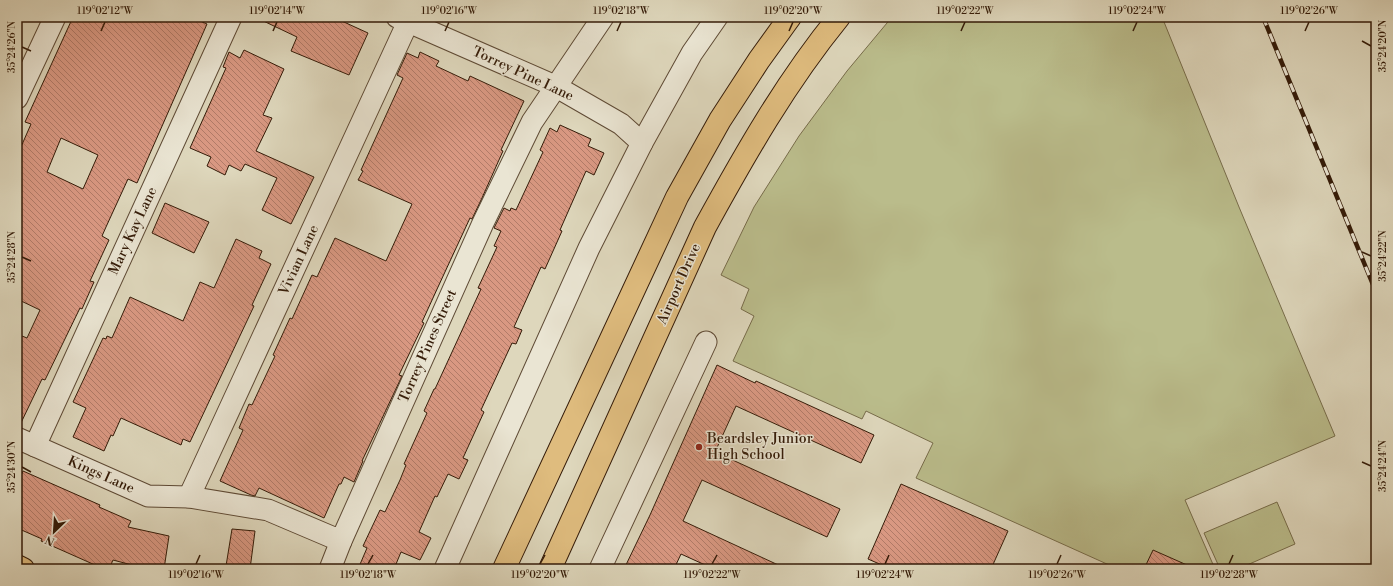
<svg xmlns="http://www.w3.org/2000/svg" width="1393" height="586" font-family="'Libre Bodoni',serif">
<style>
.grass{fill:#babc8b;stroke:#776c4a}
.building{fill:url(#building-back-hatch);stroke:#341b08;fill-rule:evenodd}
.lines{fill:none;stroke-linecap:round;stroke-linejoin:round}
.minor-casing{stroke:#5e4a35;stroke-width:23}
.major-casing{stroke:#341b08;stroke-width:24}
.minor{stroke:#eae5d3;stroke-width:21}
.major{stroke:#dfbc7e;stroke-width:22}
.rail-casing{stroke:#341b08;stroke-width:4.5}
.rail{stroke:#eae5d3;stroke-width:3;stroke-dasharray:9;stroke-linecap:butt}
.ticks{fill:none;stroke:#341b08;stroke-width:1.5}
.poi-dot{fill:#8f2418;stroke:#eae5d3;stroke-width:1.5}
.labels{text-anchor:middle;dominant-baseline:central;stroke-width:3;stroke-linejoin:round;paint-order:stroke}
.street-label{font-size:14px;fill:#341b08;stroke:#eae5d3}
.poi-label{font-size:14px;fill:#341b08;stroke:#eae5d3;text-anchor:start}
.neatline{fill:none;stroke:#341b08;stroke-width:1.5}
.ticks-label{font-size:10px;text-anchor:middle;fill:#341b08}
</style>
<defs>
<pattern id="building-back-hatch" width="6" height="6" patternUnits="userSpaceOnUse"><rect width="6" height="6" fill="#d99882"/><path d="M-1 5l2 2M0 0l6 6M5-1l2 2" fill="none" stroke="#b17b68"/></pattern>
</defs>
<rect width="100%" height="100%" fill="#ded7bc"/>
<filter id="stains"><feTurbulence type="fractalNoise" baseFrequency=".005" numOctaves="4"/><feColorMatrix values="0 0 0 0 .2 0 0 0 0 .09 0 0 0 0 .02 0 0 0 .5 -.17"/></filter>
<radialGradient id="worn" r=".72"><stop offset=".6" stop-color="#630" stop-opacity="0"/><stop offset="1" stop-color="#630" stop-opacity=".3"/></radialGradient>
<g class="grass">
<path d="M 892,17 L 1162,17 L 1239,207 L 1335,436 L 1185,500 L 1215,569 L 1118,569 L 916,478 L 933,443 L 866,411 L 862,419 L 733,361 L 754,316 L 741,309 L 749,289 L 721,275 L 754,207 L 799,136 L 847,71 Z"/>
<path d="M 1277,502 L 1295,544 L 1238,569 L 1220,569 L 1204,533 Z"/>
</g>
<g class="building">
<path d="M 73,17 L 191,17 L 207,24 L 137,183 L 128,179 L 106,227 L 102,236 L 109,240 L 90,281 L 94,282 L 82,309 L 80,308 L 45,380 L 42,379 L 19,427 L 17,426 L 17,334 L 27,338 L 40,310 L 17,299 L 17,156 L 31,124 L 25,122 ZM 61,138 L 98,155 L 83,189 L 47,172 Z"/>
<path d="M 255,17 L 333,17 L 368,33 L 349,75 L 291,51 L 297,37 Z"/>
<path d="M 244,50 L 284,69 L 263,115 L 272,118 L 256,151 L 314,177 L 291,224 L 262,210 L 277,178 L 245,164 L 241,171 L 229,165 L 225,175 L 207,166 L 211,157 L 190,148 L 226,68 L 223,67 L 229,52 L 240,58 Z"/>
<path d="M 420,52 L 439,61 L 436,66 L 468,81 L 470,76 L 524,101 L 501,150 L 503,151 L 482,198 L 472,219 L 470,218 L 438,287 L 422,322 L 424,323 L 399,375 L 402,376 L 362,461 L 363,461 L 354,482 L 344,477 L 341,484 L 339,484 L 324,518 L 259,488 L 255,496 L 251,495 L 220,481 L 243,430 L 239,428 L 249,404 L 252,405 L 275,356 L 273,355 L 290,318 L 292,319 L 312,275 L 317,277 L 335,238 L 386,261 L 412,204 L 358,180 L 363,171 L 361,170 L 403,78 L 397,75 L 407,53 L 418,58 Z"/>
<path d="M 560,125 L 591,139 L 588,146 L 604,153 L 594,175 L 586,171 L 560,230 L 562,231 L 545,269 L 541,267 L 514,327 L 522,330 L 516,344 L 512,343 L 481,410 L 484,412 L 463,458 L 468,460 L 459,479 L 448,474 L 437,497 L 435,496 L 419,532 L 431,538 L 420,560 L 401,552 L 394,569 L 358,569 L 367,548 L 363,546 L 380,510 L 385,512 L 400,480 L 406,465 L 404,464 L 427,413 L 424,411 L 434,389 L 435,389 L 481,289 L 478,288 L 497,247 L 494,246 L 501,231 L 494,228 L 504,208 L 510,211 L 511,208 L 516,210 L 543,152 L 540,150 L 550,128 L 557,132 Z"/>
<path d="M 165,203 L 209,222 L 194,253 L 152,233 Z"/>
<path d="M 236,239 L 262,251 L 259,258 L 271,264 L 252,305 L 254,306 L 190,442 L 183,439 L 181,445 L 121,418 L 113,436 L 111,435 L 104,451 L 73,437 L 86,408 L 73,402 L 103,338 L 106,339 L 107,336 L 112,338 L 130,297 L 183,321 L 200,282 L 214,288 Z"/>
<path d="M 717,365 L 755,383 L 756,381 L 874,435 L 861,463 L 736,406 L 715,452 L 840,509 L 827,537 L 702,480 L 683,521 L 787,569 L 714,569 L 681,554 L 674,569 L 624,569 L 650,515 Z"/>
<path d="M 23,471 L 100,505 L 99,507 L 131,521 L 128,527 L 169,536 L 164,569 L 147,569 L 113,560 L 109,569 L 104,569 L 41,541 L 42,539 L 17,528 L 17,485 Z"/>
<path d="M 901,484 L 1008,531 L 991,569 L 891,569 L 868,559 Z"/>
<path d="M 232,529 L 255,531 L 250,569 L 226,566 Z"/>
<path d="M 1153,550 L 1196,569 L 1144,569 Z"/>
</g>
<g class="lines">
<defs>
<g id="minor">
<path d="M 397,17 L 555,86 L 621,124 L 642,143"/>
<path d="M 17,98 L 55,17"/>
<path d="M 17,438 L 148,496 L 189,497 L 268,510 L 341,541 L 483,223 L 532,122 L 603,17"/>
<path d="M 35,446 L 231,17"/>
<path d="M 189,497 L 408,22"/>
<path d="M 330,569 L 341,541"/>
<path d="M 445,569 L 589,248 L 642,143 L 692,53 L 717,17"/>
<path d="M 600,569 L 706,342"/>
</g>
<g id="major">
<path d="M 17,566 L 23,569"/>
<path d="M 504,569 L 677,197 L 720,120 L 759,60 L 790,17"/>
<path d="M 550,569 L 705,227 C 745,154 786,82 839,17"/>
</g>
</defs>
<use href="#minor" class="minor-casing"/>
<use href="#major" class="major-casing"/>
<use href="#minor" class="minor"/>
<use href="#major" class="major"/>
<defs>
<path id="rail" d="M 1263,17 L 1376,292"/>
</defs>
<use href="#rail" class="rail-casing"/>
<use href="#rail" class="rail"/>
</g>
<path class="ticks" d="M 101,31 L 105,22M 273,31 L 277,22M 445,31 L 449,22M 617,31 L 621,22M 789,31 L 793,22M 961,31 L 965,22M 1133,31 L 1137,22M 1305,31 L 1309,22M 1362,41 L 1371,46M 22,47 L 31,51M 1362,252 L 1371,256M 22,257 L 31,261M 1362,462 L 1371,466M 22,467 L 31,472M 196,564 L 200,555M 368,564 L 373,555M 540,564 L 545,555M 712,564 L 717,555M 885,564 L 889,555M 1057,564 L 1061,555M 1229,564 L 1233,555"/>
<circle class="poi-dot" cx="699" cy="447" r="4"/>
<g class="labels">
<g class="street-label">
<text transform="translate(523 74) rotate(25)">Torrey Pine Lane</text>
<text transform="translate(133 231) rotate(-65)">Mary Kay Lane</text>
<text transform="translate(299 260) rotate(-65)">Vivian Lane</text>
<text transform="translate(679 284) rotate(-66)">Airport Drive</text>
<text transform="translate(428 346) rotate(-66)">Torrey Pines Street</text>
<text transform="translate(101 475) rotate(24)">Kings Lane</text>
</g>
<g class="poi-label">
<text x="707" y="439">Beardsley Junior<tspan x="707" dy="16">High School</tspan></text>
</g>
</g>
<rect width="1393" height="586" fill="none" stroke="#ded7bc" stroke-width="44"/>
<g transform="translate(54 532) rotate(205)" stroke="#eae5d3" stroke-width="3" paint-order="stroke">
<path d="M0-3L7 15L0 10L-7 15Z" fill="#341b08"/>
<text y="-6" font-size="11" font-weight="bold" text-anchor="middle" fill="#341b08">N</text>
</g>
<rect x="22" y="22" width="1349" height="542" class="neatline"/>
<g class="ticks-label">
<text x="105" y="14">119°02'12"W</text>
<text x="277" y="14">119°02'14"W</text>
<text x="449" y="14">119°02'16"W</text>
<text x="621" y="14">119°02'18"W</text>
<text x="793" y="14">119°02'20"W</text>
<text x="965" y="14">119°02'22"W</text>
<text x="1137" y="14">119°02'24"W</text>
<text x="1309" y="14">119°02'26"W</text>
<text transform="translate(1382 46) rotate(-90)" y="4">35°24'20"N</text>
<text transform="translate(11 47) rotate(-90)" y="4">35°24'26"N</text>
<text transform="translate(1382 256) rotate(-90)" y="4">35°24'22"N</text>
<text transform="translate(11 257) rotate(-90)" y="4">35°24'28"N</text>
<text transform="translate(1382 466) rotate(-90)" y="4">35°24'24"N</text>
<text transform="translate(11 467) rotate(-90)" y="4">35°24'30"N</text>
<text x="196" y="578">119°02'16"W</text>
<text x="368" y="578">119°02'18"W</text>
<text x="540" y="578">119°02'20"W</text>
<text x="712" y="578">119°02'22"W</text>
<text x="885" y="578">119°02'24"W</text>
<text x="1057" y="578">119°02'26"W</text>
<text x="1229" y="578">119°02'28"W</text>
</g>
<rect width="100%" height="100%" filter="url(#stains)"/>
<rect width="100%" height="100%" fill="url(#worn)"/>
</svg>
